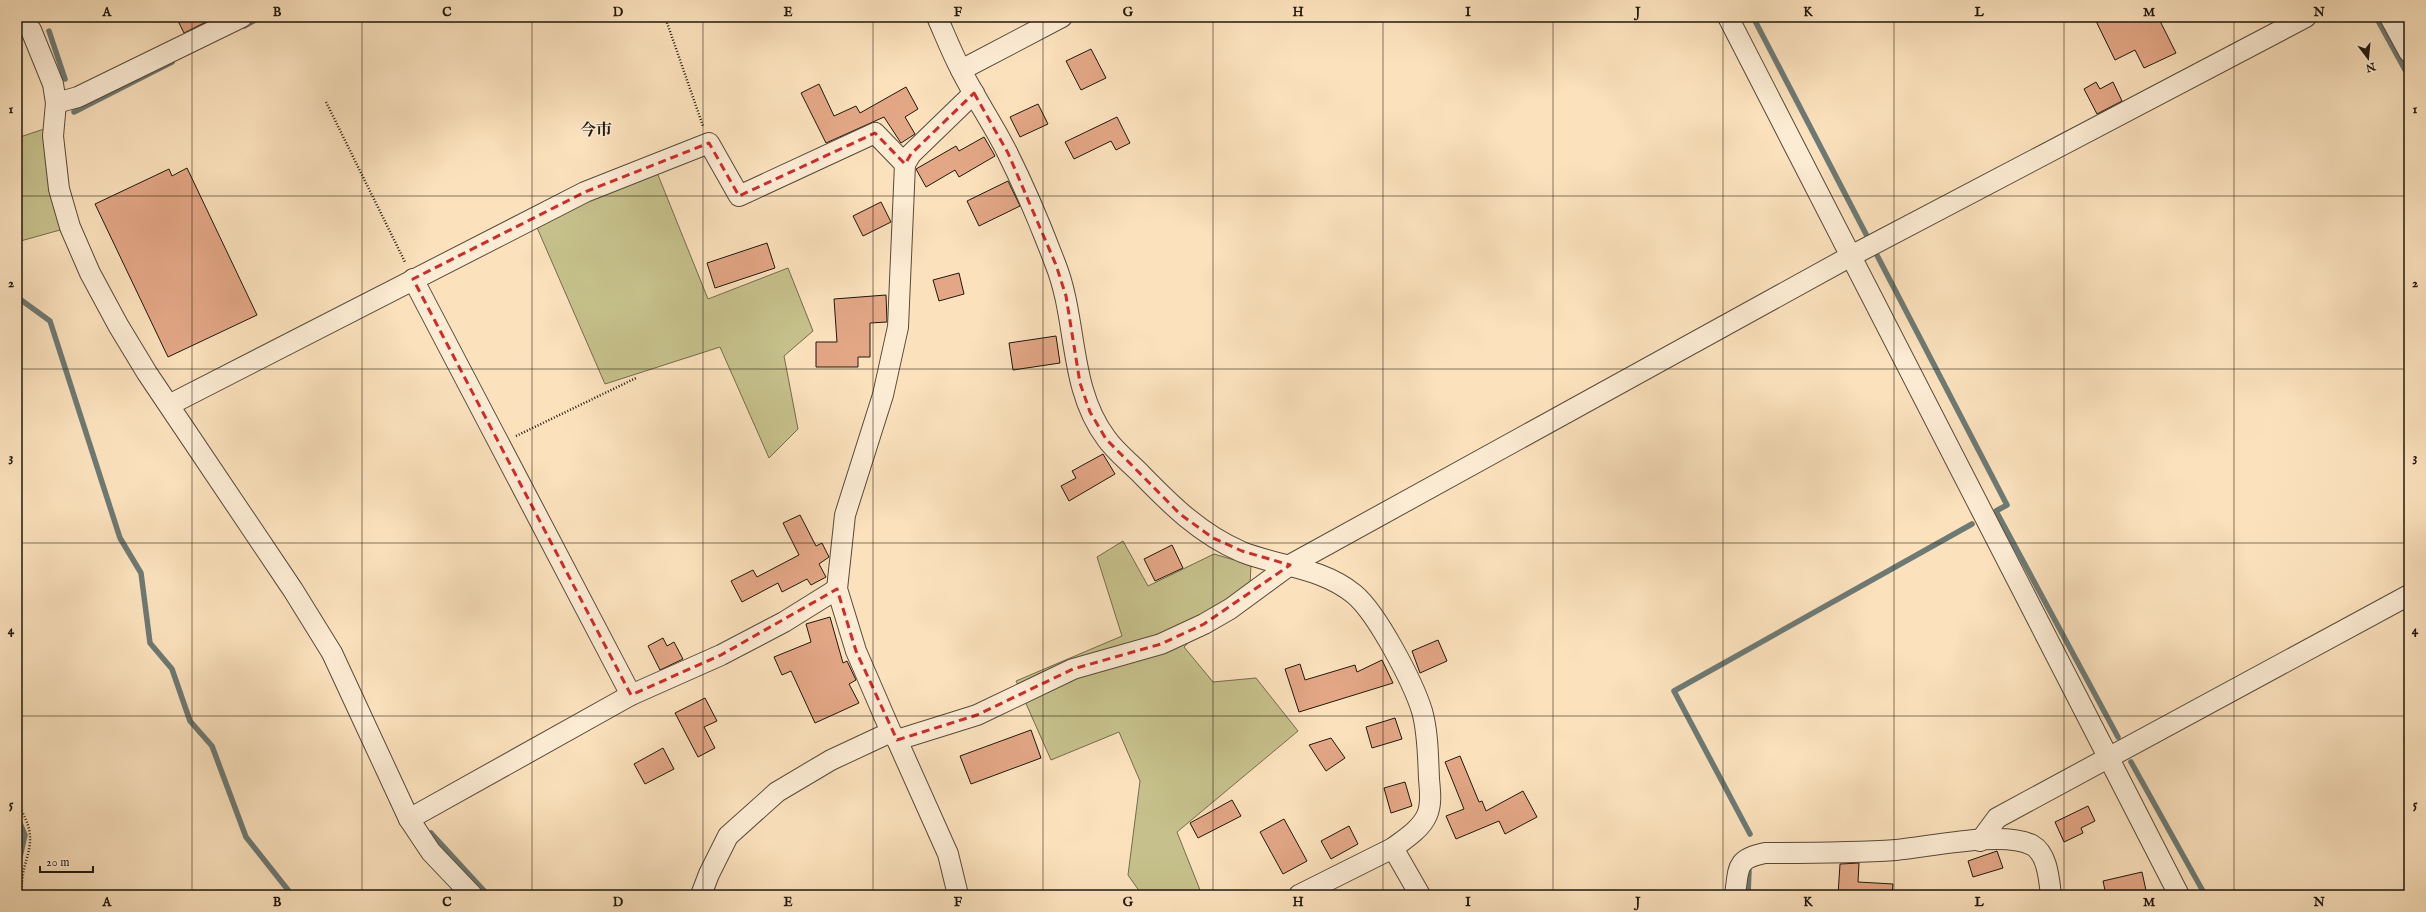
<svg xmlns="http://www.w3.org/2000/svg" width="2426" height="912" font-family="'IM FELL English','Noto Serif JP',serif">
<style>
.green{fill:#c6c18c;stroke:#746c4c}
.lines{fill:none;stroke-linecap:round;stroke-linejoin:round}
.stream{stroke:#6d7a74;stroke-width:5.5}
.building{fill:#e3a786;stroke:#21180d}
.minor-casing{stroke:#584a39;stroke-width:22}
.path{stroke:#21180d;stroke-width:2.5;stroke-dasharray:1 2;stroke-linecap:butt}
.minor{stroke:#fcecd4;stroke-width:20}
.marked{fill:none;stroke:#d62828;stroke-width:3;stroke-dasharray:8 5;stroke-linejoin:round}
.grid{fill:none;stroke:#21180d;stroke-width:1;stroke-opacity:0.55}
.labels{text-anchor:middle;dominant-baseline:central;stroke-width:3;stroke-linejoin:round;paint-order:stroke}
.neighbourhood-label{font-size:16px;font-weight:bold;fill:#21180d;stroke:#fcecd4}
.neatline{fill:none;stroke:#21180d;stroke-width:1.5}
.grid-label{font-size:13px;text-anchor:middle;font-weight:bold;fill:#21180d}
</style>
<rect width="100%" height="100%" fill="#fbe2bd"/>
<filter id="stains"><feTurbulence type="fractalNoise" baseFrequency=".005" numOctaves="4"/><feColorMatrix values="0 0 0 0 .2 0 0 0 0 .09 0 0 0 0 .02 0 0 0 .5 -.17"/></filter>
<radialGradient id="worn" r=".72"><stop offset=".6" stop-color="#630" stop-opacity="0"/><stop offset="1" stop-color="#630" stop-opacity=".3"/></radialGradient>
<g class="green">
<path d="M 44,129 L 60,230 L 17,242 L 17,138 Z"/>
<path d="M 656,170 L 708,299 L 788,268 L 813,331 L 784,356 L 798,429 L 769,458 L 720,347 L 605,384 L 535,223 Z"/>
<path d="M 1123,541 L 1148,586 L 1214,554 L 1251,565 L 1250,584 L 1184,647 L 1213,682 L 1256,678 L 1298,731 L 1177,832 L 1202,895 L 1142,895 L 1128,875 L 1140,781 L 1119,732 L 1051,760 L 1016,681 L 1122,636 L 1097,557 Z"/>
</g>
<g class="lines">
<g class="stream">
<path d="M 1753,17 L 2007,505 L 1996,511 L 2118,737"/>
<path d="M 2376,17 L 2409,77"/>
<path d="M 244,26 L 261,17"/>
<path d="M 49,31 L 65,79"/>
<path d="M 74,112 L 172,62"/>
<path d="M 17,297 L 50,321 L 120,538 L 141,573 L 150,643 L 172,669 L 190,721 L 212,746 L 246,837 L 292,895"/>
<path d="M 2131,762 L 2204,893"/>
<path d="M 17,816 L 25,835 L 17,870"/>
<path d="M 431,833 L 488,895"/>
<path d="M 1750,834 L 1674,691 L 1972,524"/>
<path d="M 1748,895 L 1749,871"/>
</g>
</g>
<g class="building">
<path d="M 176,17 L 216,17 L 184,33 Z"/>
<path d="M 2094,17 L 2158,17 L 2176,53 L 2144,68 L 2135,50 L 2115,60 Z"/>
<path d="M 1091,49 L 1106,78 L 1081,90 L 1066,61 Z"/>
<path d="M 2096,82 L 2100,89 L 2113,82 L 2122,101 L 2097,114 L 2084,89 Z"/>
<path d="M 819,84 L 834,116 L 856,106 L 860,113 L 906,87 L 918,109 L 905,117 L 915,134 L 901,143 L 884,117 L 826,143 L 801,93 Z"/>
<path d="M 1038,104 L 1048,124 L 1020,137 L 1010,117 Z"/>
<path d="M 1117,117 L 1130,143 L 1116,150 L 1111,141 L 1074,159 L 1065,142 Z"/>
<path d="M 984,137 L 995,156 L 959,177 L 955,170 L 926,187 L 916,169 L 956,146 L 959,151 Z"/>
<path d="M 187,168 L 257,315 L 168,357 L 95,204 L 169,169 L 172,176 Z"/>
<path d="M 1008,181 L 1020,206 L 979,226 L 967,201 Z"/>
<path d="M 881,202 L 891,222 L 863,236 L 853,216 Z"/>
<path d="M 767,243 L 775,268 L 715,288 L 707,263 Z"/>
<path d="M 959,273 L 964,294 L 939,301 L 933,280 Z"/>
<path d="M 886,295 L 887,322 L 870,323 L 870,357 L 858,357 L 858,367 L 816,367 L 816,342 L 837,342 L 834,299 Z"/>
<path d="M 1056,336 L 1060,363 L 1013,370 L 1009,343 Z"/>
<path d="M 1103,454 L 1115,474 L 1069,501 L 1061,486 L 1076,478 L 1072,471 Z"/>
<path d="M 800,515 L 816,546 L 822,543 L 829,557 L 819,564 L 826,577 L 811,585 L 807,579 L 782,592 L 778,583 L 742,602 L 731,581 L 753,570 L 757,577 L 799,555 L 783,523 Z"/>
<path d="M 1172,545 L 1183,568 L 1155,581 L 1144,559 Z"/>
<path d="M 830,617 L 843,663 L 847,661 L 856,680 L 849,684 L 859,703 L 815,723 L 791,671 L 782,675 L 774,657 L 811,642 L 806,624 Z"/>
<path d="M 663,638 L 667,646 L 674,642 L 683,659 L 660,670 L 648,646 Z"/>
<path d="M 1438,640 L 1447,661 L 1420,673 L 1412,651 Z"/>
<path d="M 1382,660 L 1393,683 L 1299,712 L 1285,669 L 1300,664 L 1305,680 L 1355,665 L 1357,672 Z"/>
<path d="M 705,698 L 717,721 L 704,727 L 715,748 L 698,757 L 675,713 Z"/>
<path d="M 1395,718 L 1402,739 L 1372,748 L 1366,727 Z"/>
<path d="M 1031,730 L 1041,758 L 971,784 L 960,756 Z"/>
<path d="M 1331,738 L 1345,758 L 1326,771 L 1309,745 Z"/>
<path d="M 663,748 L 674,769 L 645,784 L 634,764 Z"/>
<path d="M 1460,756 L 1479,802 L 1482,801 L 1486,811 L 1523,791 L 1537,817 L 1505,834 L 1499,821 L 1456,839 L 1446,816 L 1464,809 L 1445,762 Z"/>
<path d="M 1405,782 L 1412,806 L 1391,813 L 1384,788 Z"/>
<path d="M 1232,800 L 1241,816 L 1198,838 L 1190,823 Z"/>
<path d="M 2088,806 L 2095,821 L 2081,828 L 2083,833 L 2064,842 L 2055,822 Z"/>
<path d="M 1284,819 L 1307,861 L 1283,874 L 1260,832 Z"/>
<path d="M 1349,826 L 1358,844 L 1331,859 L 1321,841 Z"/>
<path d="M 1997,851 L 2003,868 L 1973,877 L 1968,861 Z"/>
<path d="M 1859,863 L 1858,882 L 1893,884 L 1892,895 L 1838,895 L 1840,864 Z"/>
<path d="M 2142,872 L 2147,895 L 2106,895 L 2103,881 Z"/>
</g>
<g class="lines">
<defs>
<g id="minor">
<path d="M 18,17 L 31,30 L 53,84 L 56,103 L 53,136 L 59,189 L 70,227 L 90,273 L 118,325 L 147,373 L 293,590 L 332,653 L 409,819 L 431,852 L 472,895"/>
<path d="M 937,17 C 945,35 952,53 961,70 C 975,98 993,124 1007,152 C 1025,188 1041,226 1055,263 C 1078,320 1068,387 1106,438 C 1115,451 1128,461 1139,472 C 1170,504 1200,534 1242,552 C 1280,567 1321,567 1354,594 C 1377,613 1413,682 1422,711 C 1428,732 1428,757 1429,779 C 1430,791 1432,804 1427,815 C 1421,829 1405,839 1393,848 L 1420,895"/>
<path d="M 1728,17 L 2179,895"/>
<path d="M 2390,17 L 2409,52"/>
<path d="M 961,70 L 1062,17"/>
<path d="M 56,103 L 78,97 L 242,17"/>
<path d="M 413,279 L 631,695"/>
<path d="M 169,405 L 585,192 L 709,143 L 739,196 L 875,133 L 905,164"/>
<path d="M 897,740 L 977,715 L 1073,669 L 1161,644 L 1204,624 L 1230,609 L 1290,565 L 1851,256 L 2306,17"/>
<path d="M 409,819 L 631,695 L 721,655 L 784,622 L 837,589"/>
<path d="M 1980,841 L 1997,818 L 2409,595"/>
<path d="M 701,895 L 709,874 L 728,836 L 777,792 L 831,760 L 891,732"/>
<path d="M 958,895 L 948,854 L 897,740 L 891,732 L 856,651 L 837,589 L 845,515 L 883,395 L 898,327 L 905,164 L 911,154 L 974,93"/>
<path d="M 1299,895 L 1393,848"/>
<path d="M 1735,895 C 1739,868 1735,859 1765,853 C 1808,853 1852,853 1896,850 C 1930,847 2003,830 2032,845 C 2048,854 2049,880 2051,895"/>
</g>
</defs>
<use href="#minor" class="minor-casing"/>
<g class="path">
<path d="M 665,17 L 703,126"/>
<path d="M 326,102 L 405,262"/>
<path d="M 516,436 L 636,378"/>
<path d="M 17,803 C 45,847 19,854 22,895"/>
</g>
<use href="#minor" class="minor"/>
</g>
<path class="marked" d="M 974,93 L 1008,153 L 1056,265 L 1066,296 L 1080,383 L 1090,412 L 1106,439 L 1180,514 L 1213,538 L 1242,551 L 1290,565 L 1204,624 L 1161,644 L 1073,669 L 977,715 L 897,740 L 856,651 L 837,589 L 721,655 L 631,695 L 413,279 L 585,192 L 709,143 L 739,196 L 875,133 L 905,164 L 911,154 Z"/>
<path class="grid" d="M 192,17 L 192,895M 362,17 L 362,895M 532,17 L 532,895M 703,17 L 703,895M 873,17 L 873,895M 1043,17 L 1043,895M 1213,17 L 1213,895M 1383,17 L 1383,895M 1553,17 L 1553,895M 1723,17 L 1723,895M 1894,17 L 1894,895M 2064,17 L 2064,895M 2234,17 L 2234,895M 17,196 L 2409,196M 17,369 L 2409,369M 17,543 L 2409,543M 17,716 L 2409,716"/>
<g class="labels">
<g class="neighbourhood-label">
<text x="596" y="131">今市</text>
</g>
</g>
<rect width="2426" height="912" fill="none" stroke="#fbe2bd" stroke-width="44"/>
<g transform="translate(2368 58) rotate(164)" stroke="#fcecd4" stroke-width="3" paint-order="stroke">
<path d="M0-3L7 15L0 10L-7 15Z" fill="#21180d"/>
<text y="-6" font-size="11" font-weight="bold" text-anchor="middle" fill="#21180d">N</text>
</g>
<path d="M40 866v6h53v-6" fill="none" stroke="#21180d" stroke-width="2"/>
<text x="46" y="866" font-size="12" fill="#21180d" stroke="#fcecd4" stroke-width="3" paint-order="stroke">20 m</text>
<rect x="22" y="22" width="2382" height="868" class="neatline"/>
<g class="grid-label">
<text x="107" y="16">A</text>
<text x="277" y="16">B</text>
<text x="447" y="16">C</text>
<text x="618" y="16">D</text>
<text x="788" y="16">E</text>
<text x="958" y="16">F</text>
<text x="1128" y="16">G</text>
<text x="1298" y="16">H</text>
<text x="1468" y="16">I</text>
<text x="1638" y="16">J</text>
<text x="1808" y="16">K</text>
<text x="1979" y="16">L</text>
<text x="2149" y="16">M</text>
<text x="2319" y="16">N</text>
<text x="11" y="113">1</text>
<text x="2415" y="113">1</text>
<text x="11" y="287">2</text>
<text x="2415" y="287">2</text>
<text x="11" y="461">3</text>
<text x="2415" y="461">3</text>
<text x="11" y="634">4</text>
<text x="2415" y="634">4</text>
<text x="11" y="808">5</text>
<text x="2415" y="808">5</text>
<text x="107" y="906">A</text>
<text x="277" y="906">B</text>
<text x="447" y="906">C</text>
<text x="618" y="906">D</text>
<text x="788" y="906">E</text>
<text x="958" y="906">F</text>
<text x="1128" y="906">G</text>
<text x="1298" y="906">H</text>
<text x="1468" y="906">I</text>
<text x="1638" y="906">J</text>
<text x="1808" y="906">K</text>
<text x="1979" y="906">L</text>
<text x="2149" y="906">M</text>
<text x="2319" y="906">N</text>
</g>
<rect width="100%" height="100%" filter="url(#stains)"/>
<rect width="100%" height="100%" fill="url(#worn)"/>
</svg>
